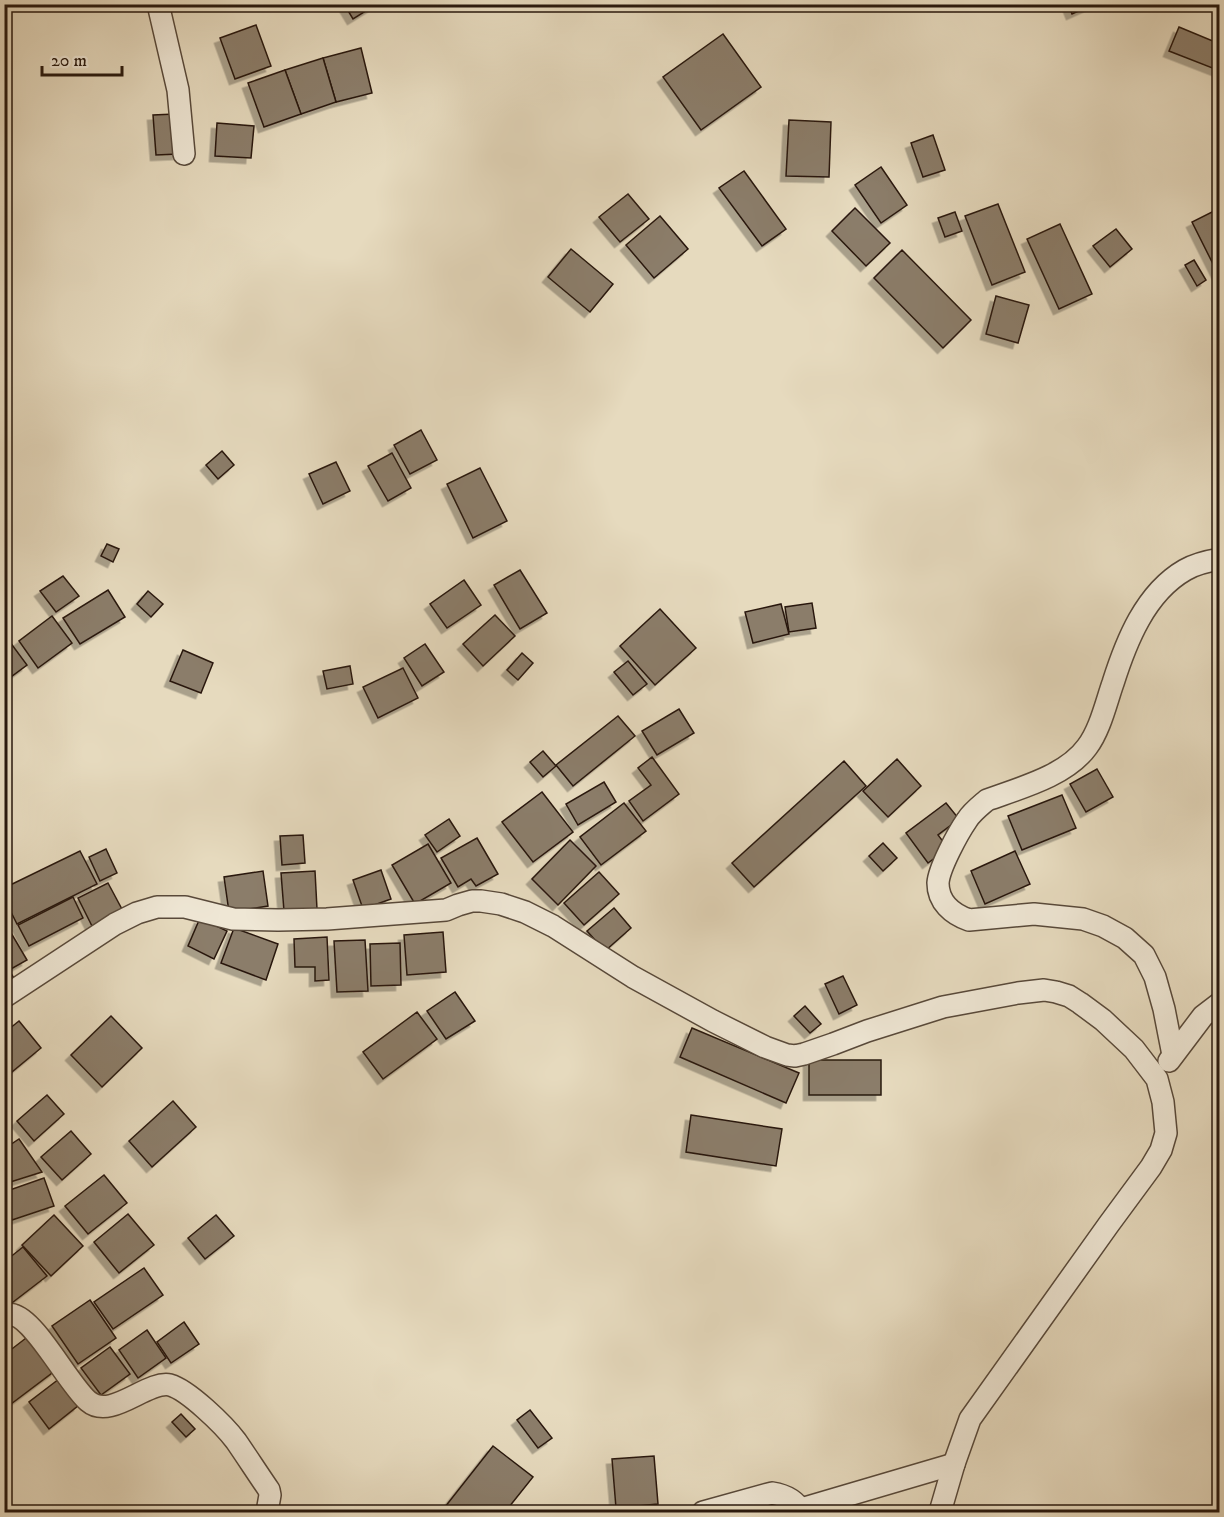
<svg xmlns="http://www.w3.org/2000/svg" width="1224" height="1517" font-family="'IM FELL DW Pica',serif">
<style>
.building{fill:#8b7d6a;stroke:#29190e;stroke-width:1.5;filter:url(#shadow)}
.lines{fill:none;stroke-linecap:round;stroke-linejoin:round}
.minor-casing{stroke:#58493a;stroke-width:24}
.minor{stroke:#efe7d5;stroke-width:21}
</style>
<defs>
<filter id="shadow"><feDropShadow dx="-5.5" dy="5.5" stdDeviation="0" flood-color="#0004"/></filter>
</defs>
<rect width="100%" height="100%" fill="#e6dabe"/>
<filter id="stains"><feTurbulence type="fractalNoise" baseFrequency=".00333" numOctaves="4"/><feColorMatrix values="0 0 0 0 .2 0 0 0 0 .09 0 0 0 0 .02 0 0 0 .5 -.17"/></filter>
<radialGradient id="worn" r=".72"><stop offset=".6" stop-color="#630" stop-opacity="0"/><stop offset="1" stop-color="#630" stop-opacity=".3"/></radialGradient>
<g class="building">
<path d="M 344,4 L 377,4 L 353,19 Z"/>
<path d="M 1068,4 L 1094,4 L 1072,14 Z"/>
<path d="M 256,25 L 271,66 L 235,79 L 220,38 Z"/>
<path d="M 1179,27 L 1220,44 L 1220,71 L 1169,51 Z"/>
<path d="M 723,34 L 761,87 L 701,130 L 663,77 Z"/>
<path d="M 361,48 L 372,93 L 336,102 L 323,58 Z"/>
<path d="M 323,58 L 336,102 L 301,114 L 285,70 Z"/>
<path d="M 285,70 L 301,114 L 264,127 L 248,83 Z"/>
<path d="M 175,114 L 178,154 L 156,155 L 153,115 Z"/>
<path d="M 789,120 L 831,122 L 829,177 L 786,176 Z"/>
<path d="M 217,123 L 254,126 L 251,158 L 215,156 Z"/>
<path d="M 933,135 L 945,170 L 923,177 L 911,143 Z"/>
<path d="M 881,167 L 907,205 L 881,223 L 855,185 Z"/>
<path d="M 744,171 L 786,229 L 762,246 L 719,188 Z"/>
<path d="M 628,194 L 649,219 L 620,242 L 599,217 Z"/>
<path d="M 998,204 L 1025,272 L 992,285 L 965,216 Z"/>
<path d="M 855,208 L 890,243 L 866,266 L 832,231 Z"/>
<path d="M 1220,208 L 1220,278 L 1192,222 Z"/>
<path d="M 955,212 L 962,231 L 945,237 L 938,218 Z"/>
<path d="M 660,216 L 688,249 L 654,278 L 626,245 Z"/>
<path d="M 1060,224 L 1092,294 L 1059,309 L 1027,239 Z"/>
<path d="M 1116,229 L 1132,249 L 1110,267 L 1093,246 Z"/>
<path d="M 571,249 L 613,284 L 590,312 L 548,277 Z"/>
<path d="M 902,250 L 971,320 L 943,348 L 874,278 Z"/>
<path d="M 1194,260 L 1206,280 L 1197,286 L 1185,265 Z"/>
<path d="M 996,296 L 1029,305 L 1018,343 L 986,334 Z"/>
<path d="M 421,430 L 437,460 L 410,474 L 394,445 Z"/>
<path d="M 222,451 L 234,465 L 218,479 L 206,465 Z"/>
<path d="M 392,453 L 411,488 L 388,501 L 368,466 Z"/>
<path d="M 336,462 L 350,491 L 323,504 L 309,474 Z"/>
<path d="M 480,468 L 507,521 L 473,538 L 447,484 Z"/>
<path d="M 107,544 L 119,549 L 113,562 L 101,556 Z"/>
<path d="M 520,570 L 547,613 L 520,629 L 494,585 Z"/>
<path d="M 63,576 L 79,596 L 56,612 L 40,591 Z"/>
<path d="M 464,580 L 481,605 L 447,628 L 430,604 Z"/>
<path d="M 108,590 L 125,617 L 80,644 L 63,618 Z"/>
<path d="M 148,591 L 163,604 L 151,617 L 137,604 Z"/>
<path d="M 812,603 L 816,628 L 789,632 L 785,607 Z"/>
<path d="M 781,604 L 789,634 L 753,643 L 745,612 Z"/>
<path d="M 660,609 L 696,648 L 655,685 L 620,646 Z"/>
<path d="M 495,615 L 515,636 L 483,666 L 463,644 Z"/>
<path d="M 52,616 L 72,643 L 38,668 L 19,641 Z"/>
<path d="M 4,634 L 27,665 L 4,682 Z"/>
<path d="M 425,644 L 444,672 L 422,686 L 404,658 Z"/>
<path d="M 183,650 L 213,663 L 201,693 L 170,681 Z"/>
<path d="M 522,653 L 533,663 L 518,680 L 507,670 Z"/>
<path d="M 628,661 L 647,684 L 633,695 L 614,672 Z"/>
<path d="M 350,666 L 353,684 L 327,689 L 323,671 Z"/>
<path d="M 403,668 L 418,698 L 378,718 L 363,687 Z"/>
<path d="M 679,709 L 694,733 L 657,755 L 642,731 Z"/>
<path d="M 618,716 L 635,736 L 573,786 L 556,765 Z"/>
<path d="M 543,751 L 556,766 L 543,777 L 530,762 Z"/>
<path d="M 652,757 L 679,794 L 643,821 L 629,801 L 651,785 L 638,768 Z"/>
<path d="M 897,759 L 921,786 L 888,817 L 863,791 Z"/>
<path d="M 844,761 L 866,786 L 754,887 L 732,863 Z"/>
<path d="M 1097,769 L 1113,797 L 1086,812 L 1070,784 Z"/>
<path d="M 604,782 L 616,802 L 578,825 L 566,804 Z"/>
<path d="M 542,792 L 573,832 L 533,862 L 502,822 Z"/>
<path d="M 1062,795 L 1076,828 L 1022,850 L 1008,816 Z"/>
<path d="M 624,803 L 646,831 L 601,865 L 580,837 Z"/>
<path d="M 946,803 L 959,819 L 938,835 L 948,848 L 928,863 L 906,833 Z"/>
<path d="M 449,819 L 460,836 L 437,852 L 425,835 Z"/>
<path d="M 303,835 L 305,863 L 282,865 L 280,836 Z"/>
<path d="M 477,838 L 498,874 L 476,886 L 471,879 L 458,887 L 441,858 Z"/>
<path d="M 570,840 L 596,866 L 558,905 L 532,879 Z"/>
<path d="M 883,843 L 897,858 L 883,871 L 869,856 Z"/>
<path d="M 428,844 L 451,883 L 415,904 L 392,865 Z"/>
<path d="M 106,849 L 117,873 L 100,881 L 89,857 Z"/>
<path d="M 80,851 L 97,884 L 17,924 L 4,898 L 4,888 Z"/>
<path d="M 1015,851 L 1030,884 L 985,904 L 971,871 Z"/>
<path d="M 381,870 L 391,899 L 363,909 L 353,880 Z"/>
<path d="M 263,871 L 268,906 L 229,912 L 224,877 Z"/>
<path d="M 315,871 L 317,909 L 284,911 L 281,873 Z"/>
<path d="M 599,872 L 619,894 L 584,925 L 564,903 Z"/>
<path d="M 108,883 L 124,913 L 93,928 L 78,898 Z"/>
<path d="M 73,897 L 83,918 L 29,946 L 18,925 Z"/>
<path d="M 614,908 L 631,928 L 605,951 L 587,931 Z"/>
<path d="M 200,918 L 227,931 L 214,959 L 188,946 Z"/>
<path d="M 4,921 L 27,960 L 9,970 L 15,980 L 4,987 Z"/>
<path d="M 234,928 L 278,944 L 266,980 L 221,963 Z"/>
<path d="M 443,932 L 446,972 L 407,975 L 404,935 Z"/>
<path d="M 327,937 L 329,980 L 315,981 L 315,967 L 295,967 L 294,939 Z"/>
<path d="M 365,940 L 368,991 L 337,992 L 334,941 Z"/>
<path d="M 400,943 L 401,985 L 371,986 L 370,944 Z"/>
<path d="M 843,976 L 857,1005 L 839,1014 L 825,984 Z"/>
<path d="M 455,992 L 475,1021 L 446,1039 L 427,1011 Z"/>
<path d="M 805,1006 L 821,1024 L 810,1033 L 794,1016 Z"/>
<path d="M 417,1012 L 437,1039 L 383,1079 L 363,1052 Z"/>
<path d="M 111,1016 L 142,1048 L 102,1087 L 71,1055 Z"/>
<path d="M 19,1021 L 41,1048 L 7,1076 L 4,1074 L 4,1033 Z"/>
<path d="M 692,1028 L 799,1073 L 786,1103 L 680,1057 Z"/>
<rect x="809" y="1060" width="72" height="35"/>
<path d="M 47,1095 L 64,1114 L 34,1141 L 17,1121 Z"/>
<path d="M 173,1101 L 196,1127 L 152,1167 L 129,1141 Z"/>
<path d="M 691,1115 L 782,1129 L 776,1166 L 686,1152 Z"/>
<path d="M 71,1131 L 91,1154 L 62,1180 L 41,1157 Z"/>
<path d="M 19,1139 L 42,1172 L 4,1184 L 4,1149 Z"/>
<path d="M 104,1175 L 127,1203 L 88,1234 L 65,1206 Z"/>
<path d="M 44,1178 L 54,1206 L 12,1220 L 4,1199 L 4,1192 Z"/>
<path d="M 128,1214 L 154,1245 L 119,1273 L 94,1242 Z"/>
<path d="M 54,1215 L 83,1246 L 51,1276 L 22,1245 Z"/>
<path d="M 216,1215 L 234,1236 L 205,1259 L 188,1238 Z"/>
<path d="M 23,1247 L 47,1276 L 4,1309 L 4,1262 Z"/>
<path d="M 144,1268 L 163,1295 L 113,1329 L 94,1302 Z"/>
<path d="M 90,1300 L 116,1338 L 78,1364 L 52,1326 Z"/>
<path d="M 184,1322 L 199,1344 L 171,1363 L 157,1342 Z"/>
<path d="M 147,1330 L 166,1358 L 138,1378 L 119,1350 Z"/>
<path d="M 30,1335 L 56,1370 L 11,1404 L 4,1395 L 4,1355 Z"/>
<path d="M 110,1347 L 130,1374 L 101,1395 L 81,1368 Z"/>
<path d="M 59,1379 L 79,1405 L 49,1429 L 29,1402 Z"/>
<path d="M 530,1410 L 552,1438 L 538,1448 L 517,1420 Z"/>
<path d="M 181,1414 L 195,1429 L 186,1437 L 172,1422 Z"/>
<path d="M 493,1446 L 533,1477 L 505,1512 L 441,1512 Z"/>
<path d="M 654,1456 L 658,1504 L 616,1508 L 612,1459 Z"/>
</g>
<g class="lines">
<defs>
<g id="minor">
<path d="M 158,4 L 178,90 L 184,154"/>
<path d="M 4,997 L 115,924 L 137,913 L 157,907 L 185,907 L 233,919 L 278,920 L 327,919 L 446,910 L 458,905 L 472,901 L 481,901 L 501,904 L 525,912 L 553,926 L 633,977 L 713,1021 L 765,1047 L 787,1055 L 795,1056 L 804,1054 L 833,1044 L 867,1031 L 943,1007 L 1018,993 L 1044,990 L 1056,992 L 1069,996 L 1080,1003 L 1103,1020 L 1134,1049 L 1157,1079 L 1163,1102 L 1166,1133 L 1161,1150 L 1151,1167 L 1109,1224 L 970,1419 L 954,1464 L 940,1512"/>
<path d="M 1173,1055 L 1164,1009 L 1155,977 L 1144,955 L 1125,938 L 1103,926 L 1083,919 L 1034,914 L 969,920 C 952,914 938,902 938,883 C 939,868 958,833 967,820 C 972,812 980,806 987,800 C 1020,788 1066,776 1087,747 C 1100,730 1106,703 1113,683 C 1126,642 1145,593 1185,570 C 1195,564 1208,561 1220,559"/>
<path d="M 1169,1061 L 1203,1016 L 1220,1003"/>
<path d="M 4,1316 C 6,1315 12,1314 13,1315 C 35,1319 69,1385 88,1401 C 111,1421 147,1380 170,1385 C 188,1390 224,1425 236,1441 C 247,1457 258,1474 269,1490 L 270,1495 L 267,1512"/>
<path d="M 801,1509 L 954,1464"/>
<path d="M 703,1512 L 772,1493 C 785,1495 796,1501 802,1512"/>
</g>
</defs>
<use href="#minor" class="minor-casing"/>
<use href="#minor" class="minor"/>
</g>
<rect width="1224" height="1517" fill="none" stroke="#e6dabe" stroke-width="24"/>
<rect x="6" y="6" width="1212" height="1505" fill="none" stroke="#29190e" stroke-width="3"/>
<rect x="12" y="12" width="1200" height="1493" fill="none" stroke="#29190e" stroke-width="1.5"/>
<path d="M42 66v9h80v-9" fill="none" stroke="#29190e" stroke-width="3"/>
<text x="51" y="66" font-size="18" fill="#29190e" stroke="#efe7d5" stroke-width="4.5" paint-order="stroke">20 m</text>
<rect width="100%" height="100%" filter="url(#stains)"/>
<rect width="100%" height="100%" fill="url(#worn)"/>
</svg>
